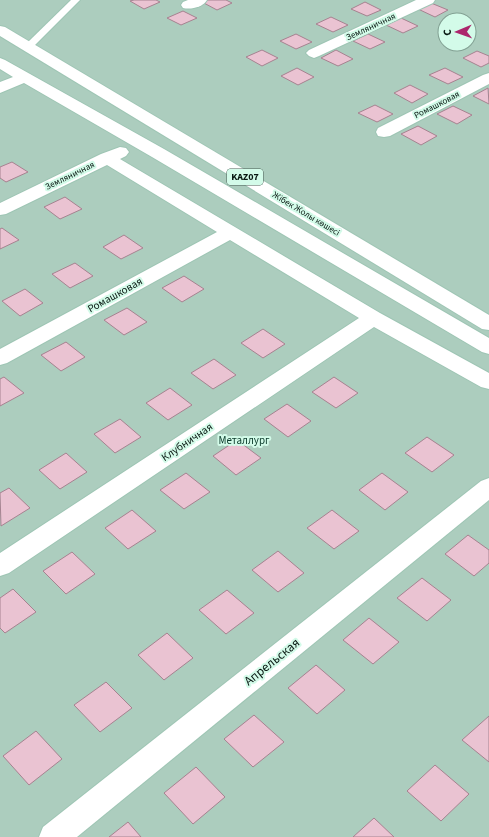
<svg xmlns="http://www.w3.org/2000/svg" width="489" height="837" font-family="'Source Sans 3',sans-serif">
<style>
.green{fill:#accdbe;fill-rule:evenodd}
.building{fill:#eac3d2;stroke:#a68290}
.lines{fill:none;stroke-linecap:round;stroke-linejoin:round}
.lane-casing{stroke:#9ec5b4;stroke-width:2}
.street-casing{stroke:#9ec5b4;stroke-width:2}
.highway-casing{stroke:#9ec5b4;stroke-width:2}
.lane{fill:#fff;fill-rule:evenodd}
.street{fill:#fff;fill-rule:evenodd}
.highway{fill:#fff;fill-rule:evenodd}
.labels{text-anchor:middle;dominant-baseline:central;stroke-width:4;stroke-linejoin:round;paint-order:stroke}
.far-street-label{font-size:9px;fill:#091812;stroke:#d3fbe9}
.shield{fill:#d3fbe9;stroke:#465c52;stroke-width:1}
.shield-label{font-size:10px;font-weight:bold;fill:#091812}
.street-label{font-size:11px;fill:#091812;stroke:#d3fbe9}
.park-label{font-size:11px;fill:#0a3929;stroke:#d3fbe9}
.near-street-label{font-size:13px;fill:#091812;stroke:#d3fbe9}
</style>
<rect width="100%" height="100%" fill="#d3fbe9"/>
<path class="green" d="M 0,0 L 489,0 L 489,837 L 0,837 ZM 445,20 L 469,20 L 469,44 L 445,44 Z"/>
<g class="building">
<path d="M 134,0 L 156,0 L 160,2 L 144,9 L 130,1 Z"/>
<path d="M 208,0 L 226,0 L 232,3 L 217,10 L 202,2 Z"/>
<path d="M 365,2 L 381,10 L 367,16 L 351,9 Z"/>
<path d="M 431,3 L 448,10 L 435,17 L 418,9 Z"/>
<path d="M 183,11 L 197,18 L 181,25 L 167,18 Z"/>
<path d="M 331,17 L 348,25 L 333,32 L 316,24 Z"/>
<path d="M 401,18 L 418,26 L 403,33 L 386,25 Z"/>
<path d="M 296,34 L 312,42 L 296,49 L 280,41 Z"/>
<path d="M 368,34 L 385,42 L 370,49 L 353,41 Z"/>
<path d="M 262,50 L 278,58 L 262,66 L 246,57 Z"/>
<path d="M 336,50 L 353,59 L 338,66 L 321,58 Z"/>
<path d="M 477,51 L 489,56 L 489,63 L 481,67 L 463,58 Z"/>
<path d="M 297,68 L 314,77 L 298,85 L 281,76 Z"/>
<path d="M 445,68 L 463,77 L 448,84 L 429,75 Z"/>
<path d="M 410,85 L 428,94 L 412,103 L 394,93 Z"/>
<path d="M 488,88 L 489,104 L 473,96 Z"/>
<path d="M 375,105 L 393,114 L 377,122 L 358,113 Z"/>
<path d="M 453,106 L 472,115 L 457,124 L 437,114 Z"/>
<path d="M 418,126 L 437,136 L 421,145 L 401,134 Z"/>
<path d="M 12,162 L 28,172 L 6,182 L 0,178 L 0,167 Z"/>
<path d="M 65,197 L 82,209 L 60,219 L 44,207 Z"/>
<path d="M 2,228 L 19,240 L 0,249 L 0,229 Z"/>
<path d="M 124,235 L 143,248 L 121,259 L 103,247 Z"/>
<path d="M 75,263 L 93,276 L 70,288 L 52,274 Z"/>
<path d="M 184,276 L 204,289 L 182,302 L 162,288 Z"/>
<path d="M 25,289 L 43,303 L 20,316 L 2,301 Z"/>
<path d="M 127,308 L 147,322 L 124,335 L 104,320 Z"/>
<path d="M 263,329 L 285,344 L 263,358 L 241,343 Z"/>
<path d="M 66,342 L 85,357 L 61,371 L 41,355 Z"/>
<path d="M 214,359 L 236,375 L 213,389 L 191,373 Z"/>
<path d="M 4,377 L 24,393 L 0,406 L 0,379 Z"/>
<path d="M 334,377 L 358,393 L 336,408 L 312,392 Z"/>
<path d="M 170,388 L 192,405 L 168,420 L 146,403 Z"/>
<path d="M 287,404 L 311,421 L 288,437 L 264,419 Z"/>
<path d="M 120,419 L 141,437 L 115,453 L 94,434 Z"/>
<path d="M 427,437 L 454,455 L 432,472 L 405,453 Z"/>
<path d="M 237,440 L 261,458 L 236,475 L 213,456 Z"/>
<path d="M 66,453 L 87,472 L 60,489 L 39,470 Z"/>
<path d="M 186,473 L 210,492 L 184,509 L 160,490 Z"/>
<path d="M 382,473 L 408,492 L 385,510 L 359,490 Z"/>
<path d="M 9,488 L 30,508 L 1,526 L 0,493 Z"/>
<path d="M 132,510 L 156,531 L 128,549 L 105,528 Z"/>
<path d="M 332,510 L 359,531 L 334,549 L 307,528 Z"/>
<path d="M 468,535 L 489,550 L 489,563 L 474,576 L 445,554 Z"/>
<path d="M 278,551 L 304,573 L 278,592 L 252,570 Z"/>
<path d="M 72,552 L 95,574 L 66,594 L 43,571 Z"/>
<path d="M 422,578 L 451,600 L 427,621 L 397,598 Z"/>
<path d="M 13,589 L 36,612 L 5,633 L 0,628 L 0,598 Z"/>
<path d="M 227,590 L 254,613 L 226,634 L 199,610 Z"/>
<path d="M 369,618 L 399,642 L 373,664 L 343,640 Z"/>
<path d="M 167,633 L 193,658 L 164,680 L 138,655 Z"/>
<path d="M 316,665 L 345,690 L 317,714 L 288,688 Z"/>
<path d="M 106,682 L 132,708 L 100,732 L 74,705 Z"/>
<path d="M 254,715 L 284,742 L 253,767 L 224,739 Z"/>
<path d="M 489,716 L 489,762 L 462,740 Z"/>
<path d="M 36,731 L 62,759 L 29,785 L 3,756 Z"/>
<path d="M 435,765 L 469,794 L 441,821 L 407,791 Z"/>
<path d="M 196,767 L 225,797 L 193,824 L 164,793 Z"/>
<path d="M 374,818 L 394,837 L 353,837 Z"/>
<path d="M 128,822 L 141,837 L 109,837 Z"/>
</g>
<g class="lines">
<defs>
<path id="lane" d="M 71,0 L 80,0 L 31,49 L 25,49 L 24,47 L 25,45 Z"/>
<g id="street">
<path d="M 188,0 L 207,0 C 203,7 191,10 183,8 L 181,5 L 183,2 Z"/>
<path d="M 416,0 L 435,0 L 433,3 L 319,56 L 314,58 L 309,56 L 306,53 L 309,50 Z"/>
<path d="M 0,58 L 5,60 L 164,149 L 489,338 L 489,354 L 482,352 L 152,157 L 24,83 L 0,93 L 0,82 L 13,77 L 0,69 Z"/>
<path d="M 489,73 L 489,84 L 390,136 L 384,137 L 378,136 L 376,132 L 378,128 L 483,75 Z"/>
<path d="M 120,147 L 126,148 L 129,152 L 126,156 L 120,159 L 380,313 L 489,373 L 489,389 L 481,387 L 374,327 L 9,573 L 0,576 L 0,553 L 359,318 L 230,240 L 7,363 L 0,365 L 0,349 L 217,232 L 107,165 L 6,214 L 0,215 L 0,203 L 101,154 Z"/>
<path d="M 489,478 L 489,500 L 77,837 L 39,837 L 43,827 L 481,481 Z"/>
</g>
<path id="highway" d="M 0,26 L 5,27 L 489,315 L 489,330 L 482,329 L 0,36 Z"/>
</defs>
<use href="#lane" class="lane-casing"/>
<use href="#street" class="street-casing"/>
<use href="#highway" class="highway-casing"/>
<use href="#lane" class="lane"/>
<use href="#street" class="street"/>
<use href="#highway" class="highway"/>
</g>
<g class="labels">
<g class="far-street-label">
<text transform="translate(371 27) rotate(-25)">Земляничная</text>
<text transform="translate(437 105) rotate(-27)">Ромашковая</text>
<text transform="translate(70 176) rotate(-26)">Земляничная</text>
<text transform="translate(306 214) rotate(31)">Жібек Жолы көшесі</text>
</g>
<rect class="shield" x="227" y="169" width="36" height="16" rx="3"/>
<g class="shield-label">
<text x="245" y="177">KAZ07</text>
</g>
<g class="street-label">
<text transform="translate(115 295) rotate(-29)">Ромашковая</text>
<text transform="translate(187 442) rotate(-34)">Клубничная</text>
</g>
<g class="park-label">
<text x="244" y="440">Металлург</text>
</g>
<g class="near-street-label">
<text transform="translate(272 662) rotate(-39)">Апрельская</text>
</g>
</g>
<g transform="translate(457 32) rotate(268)"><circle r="19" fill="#d3fbe9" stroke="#82a093"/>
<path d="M0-3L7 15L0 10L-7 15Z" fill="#ac266d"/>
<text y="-6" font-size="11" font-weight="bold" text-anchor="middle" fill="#091812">С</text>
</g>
</svg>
